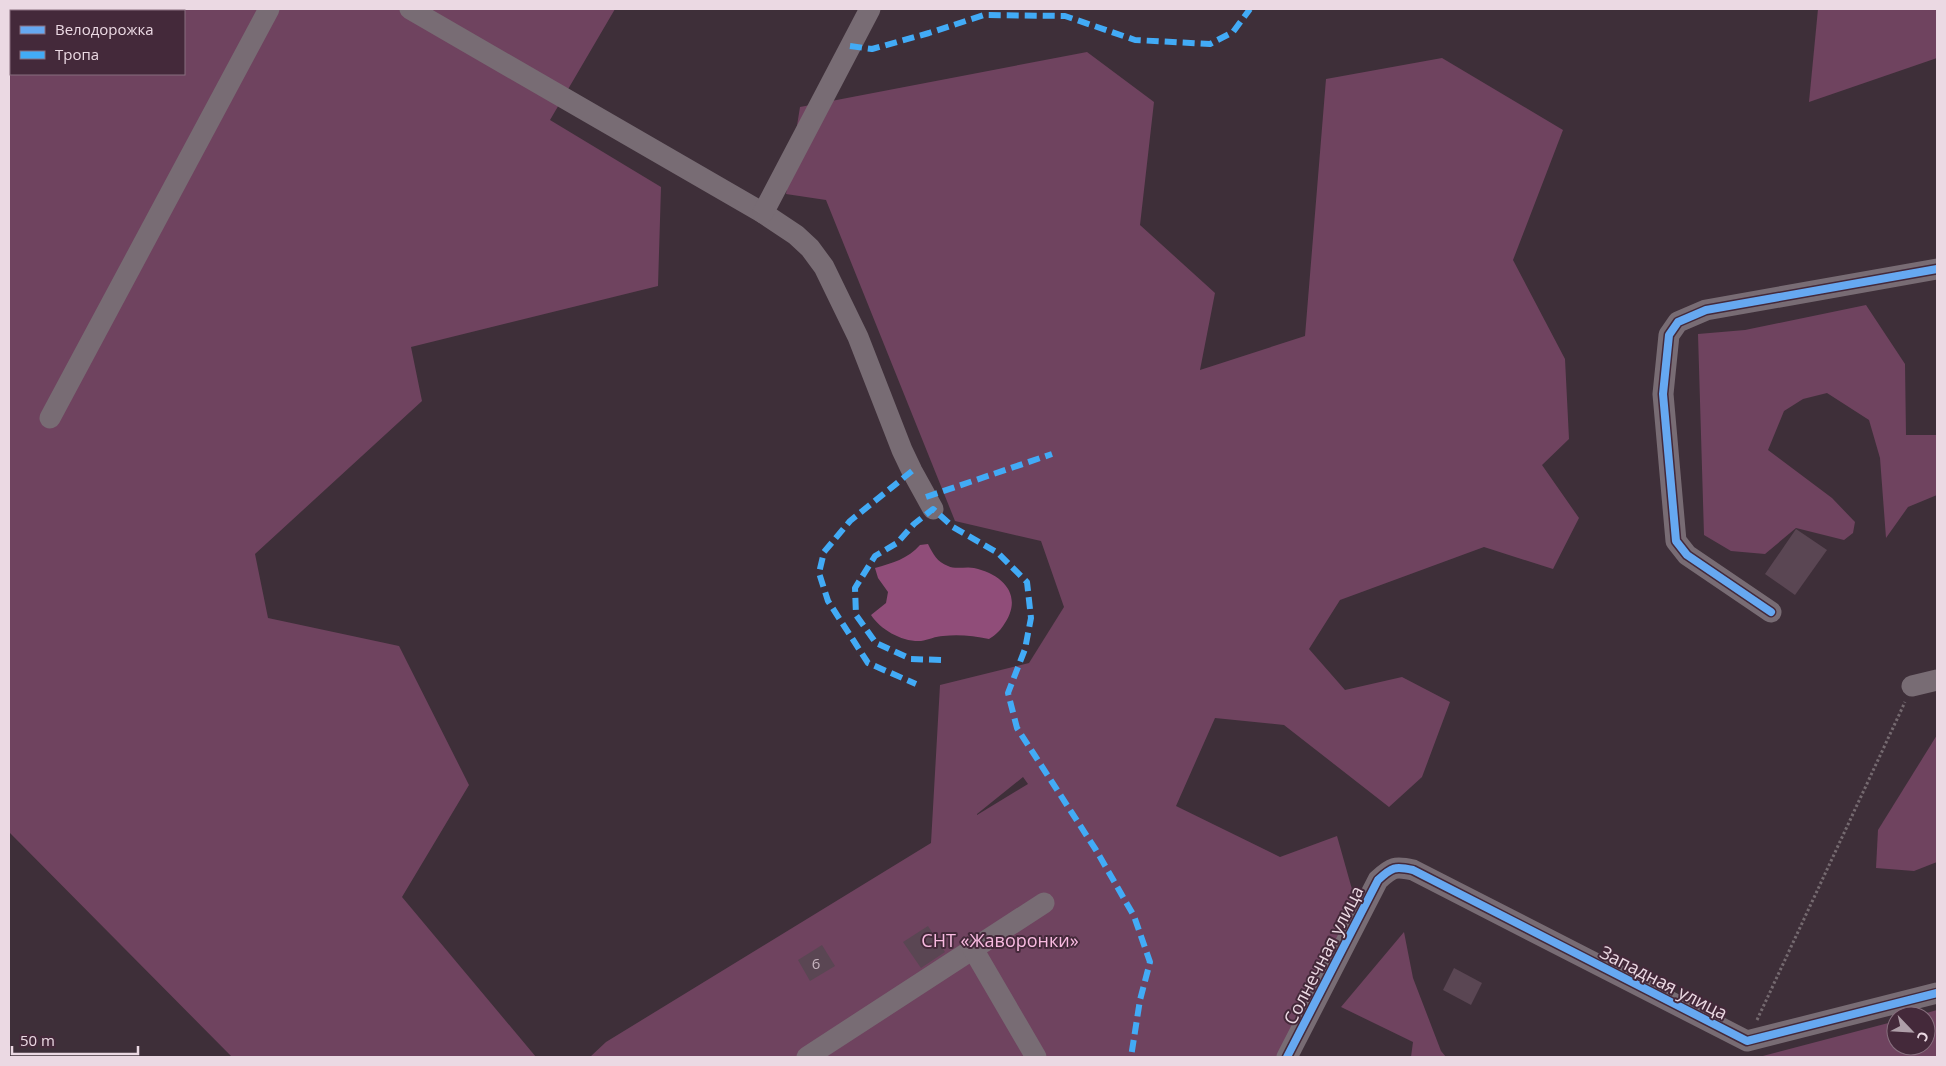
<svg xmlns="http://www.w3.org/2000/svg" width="1946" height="1066" font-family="'Open Sans',sans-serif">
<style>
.green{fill:#6f435f;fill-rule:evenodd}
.water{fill:#904d79}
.building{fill:#5a4653}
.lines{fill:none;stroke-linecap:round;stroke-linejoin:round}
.path{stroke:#756a70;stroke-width:3;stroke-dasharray:2.5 2.5;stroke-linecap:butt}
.minor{stroke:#786c74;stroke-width:21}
.quiet{stroke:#42abf6;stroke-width:6;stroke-dasharray:12 6;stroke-linecap:butt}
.cycleway-casing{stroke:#44293a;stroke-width:11}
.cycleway{stroke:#66a8f1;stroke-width:8}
.labels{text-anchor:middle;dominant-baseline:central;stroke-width:4;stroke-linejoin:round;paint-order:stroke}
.number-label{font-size:15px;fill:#c7b4bf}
.park-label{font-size:18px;fill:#f9bbe1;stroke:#44293a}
.street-label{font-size:18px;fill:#ebd9e3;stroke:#44293a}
</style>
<rect width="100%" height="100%" fill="#3e2f39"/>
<g class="green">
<path d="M 9,9 L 615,9 L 550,120 L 661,187 L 658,286 L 411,347 L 422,401 L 255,554 L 268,618 L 399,646 L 469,785 L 402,897 L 536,1057 L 232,1057 L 9,832 ZM 11,11 L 184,11 L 184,74 L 11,74 Z"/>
<path d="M 1818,9 L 1937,9 L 1937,58 L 1809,102 Z"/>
<path d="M 1087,52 L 1154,102 L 1140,225 L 1215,293 L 1200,370 L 1305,336 L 1326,79 L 1442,58 L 1563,130 L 1513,260 L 1565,359 L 1569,439 L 1542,465 L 1579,518 L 1553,569 L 1484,547 L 1340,600 L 1309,649 L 1345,690 L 1402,677 L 1450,702 L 1422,777 L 1389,807 L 1284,725 L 1215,718 L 1176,806 L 1280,857 L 1337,836 L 1357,907 L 1278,1057 L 590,1057 L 606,1042 L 931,843 L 940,685 L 1029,663 L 1064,607 L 1041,541 L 955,521 L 826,200 L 786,194 L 800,107 ZM 1023,777 L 1028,784 L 977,815 L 977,814 Z"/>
<path d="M 1866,305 L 1905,364 L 1906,435 L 1937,435 L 1937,495 L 1908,507 L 1886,538 L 1880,458 L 1869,420 L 1827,393 L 1803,399 L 1784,411 L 1768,450 L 1832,498 L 1855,522 L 1853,533 L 1844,540 L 1796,528 L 1765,554 L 1731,551 L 1704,535 L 1698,334 L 1745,330 Z"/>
<path d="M 1937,735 L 1937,862 L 1914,871 L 1876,868 L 1878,830 Z"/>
<path d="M 1404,932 L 1413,978 L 1441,1051 L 1446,1057 L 1411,1057 L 1413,1042 L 1341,1007 Z"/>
<path d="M 1937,1010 L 1937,1057 L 1759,1057 L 1896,1021 L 1896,1046 L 1926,1046 L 1926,1016 L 1916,1016 Z"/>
</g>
<path class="water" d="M 928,544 C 933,554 937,562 948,566 C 956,570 966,566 974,568 C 1005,575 1024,597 1003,626 C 1000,631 994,636 989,639 C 974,636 959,634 943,636 C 936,636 928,640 921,641 C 902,642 881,630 871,615 L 886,603 L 888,592 L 878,578 L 875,568 C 892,563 908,559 920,545 Z"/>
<g class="building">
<path d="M 1796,529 L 1827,550 L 1795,595 L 1765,574 Z"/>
<path d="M 928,926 L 945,952 L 921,968 L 903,942 Z"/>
<path d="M 822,945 L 835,966 L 810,981 L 798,960 Z"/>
<path d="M 1454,968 L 1482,983 L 1471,1005 L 1443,990 Z"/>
</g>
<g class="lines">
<path class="path" d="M 1757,1020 L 1905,702"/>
<g class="minor">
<path d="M 410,9 L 763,213 L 796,235 L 810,248 L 824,267 L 858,337 L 902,450 L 912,471 L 933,509"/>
<path d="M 763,213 L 870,9"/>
<path d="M 50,418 L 269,9"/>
<path d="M 1771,612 L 1687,555 L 1676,541 L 1663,394 L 1669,335 L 1678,322 L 1706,310 L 1937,269"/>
<path d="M 1912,686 L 1937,680"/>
<path d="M 807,1057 L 973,949"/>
<path d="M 1036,1057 L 973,949 L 1044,903"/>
<path d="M 1287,1057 L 1378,880 C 1392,867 1395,866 1413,870 L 1747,1041 L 1937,993"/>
</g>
<g class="quiet">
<path d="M 850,46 L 872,49 L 929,33 L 984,15 L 1065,16 L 1135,40 L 1210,44 L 1233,32 L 1250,9"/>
<path d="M 912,471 L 850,521 L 824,552 L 819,573 L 828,601 L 868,663 L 916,684"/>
<path d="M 926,497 L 1052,454"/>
<path d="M 941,660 L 911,659 L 876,643 L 856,615 L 855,588 L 875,556 L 897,543 L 914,524 L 933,509 L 953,527 L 998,553 L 1027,582 L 1031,618 L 1025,649 L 1008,693 L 1017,728 L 1096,850 L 1134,916 L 1150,962 L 1140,1000 L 1131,1057"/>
</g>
<defs>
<g id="cycleway">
<path d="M 1771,612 L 1687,555 L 1676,541 L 1663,394 L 1669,335 L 1678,322 L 1706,310 L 1937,269"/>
<path d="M 1287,1057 L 1378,880 C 1392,867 1395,866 1413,870 L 1747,1041 L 1937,993"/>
</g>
</defs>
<use href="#cycleway" class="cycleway-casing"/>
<use href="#cycleway" class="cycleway"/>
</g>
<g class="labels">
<g class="number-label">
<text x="816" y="963">6</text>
</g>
<g class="park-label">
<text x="1000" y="940">СНТ «Жаворонки»</text>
</g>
<g class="street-label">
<text transform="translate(1323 955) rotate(-63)">Солнечная улица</text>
<text transform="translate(1664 982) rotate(27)">Западная улица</text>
</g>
</g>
<rect width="1946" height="1066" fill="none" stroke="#ebd9e3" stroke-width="20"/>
<rect x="10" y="10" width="175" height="65" fill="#44293a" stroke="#876f7e"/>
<rect x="20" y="26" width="25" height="8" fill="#66a8f1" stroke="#876f7e"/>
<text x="55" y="35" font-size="15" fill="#ebd9e3">Велодорожка</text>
<rect x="20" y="51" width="25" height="8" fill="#42abf6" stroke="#876f7e"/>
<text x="55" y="60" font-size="15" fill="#ebd9e3">Тропа</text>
<g transform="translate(1911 1031) rotate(115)"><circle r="24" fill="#44293a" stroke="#876f7e"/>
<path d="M0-4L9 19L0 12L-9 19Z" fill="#ae9ea8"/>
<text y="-8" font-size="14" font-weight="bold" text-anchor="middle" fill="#ebd9e3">С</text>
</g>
<path d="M12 1046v8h126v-8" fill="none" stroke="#ebd9e3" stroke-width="2.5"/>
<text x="20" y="1046" font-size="15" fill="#ebd9e3" stroke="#44293a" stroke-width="4" paint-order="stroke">50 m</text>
</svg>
